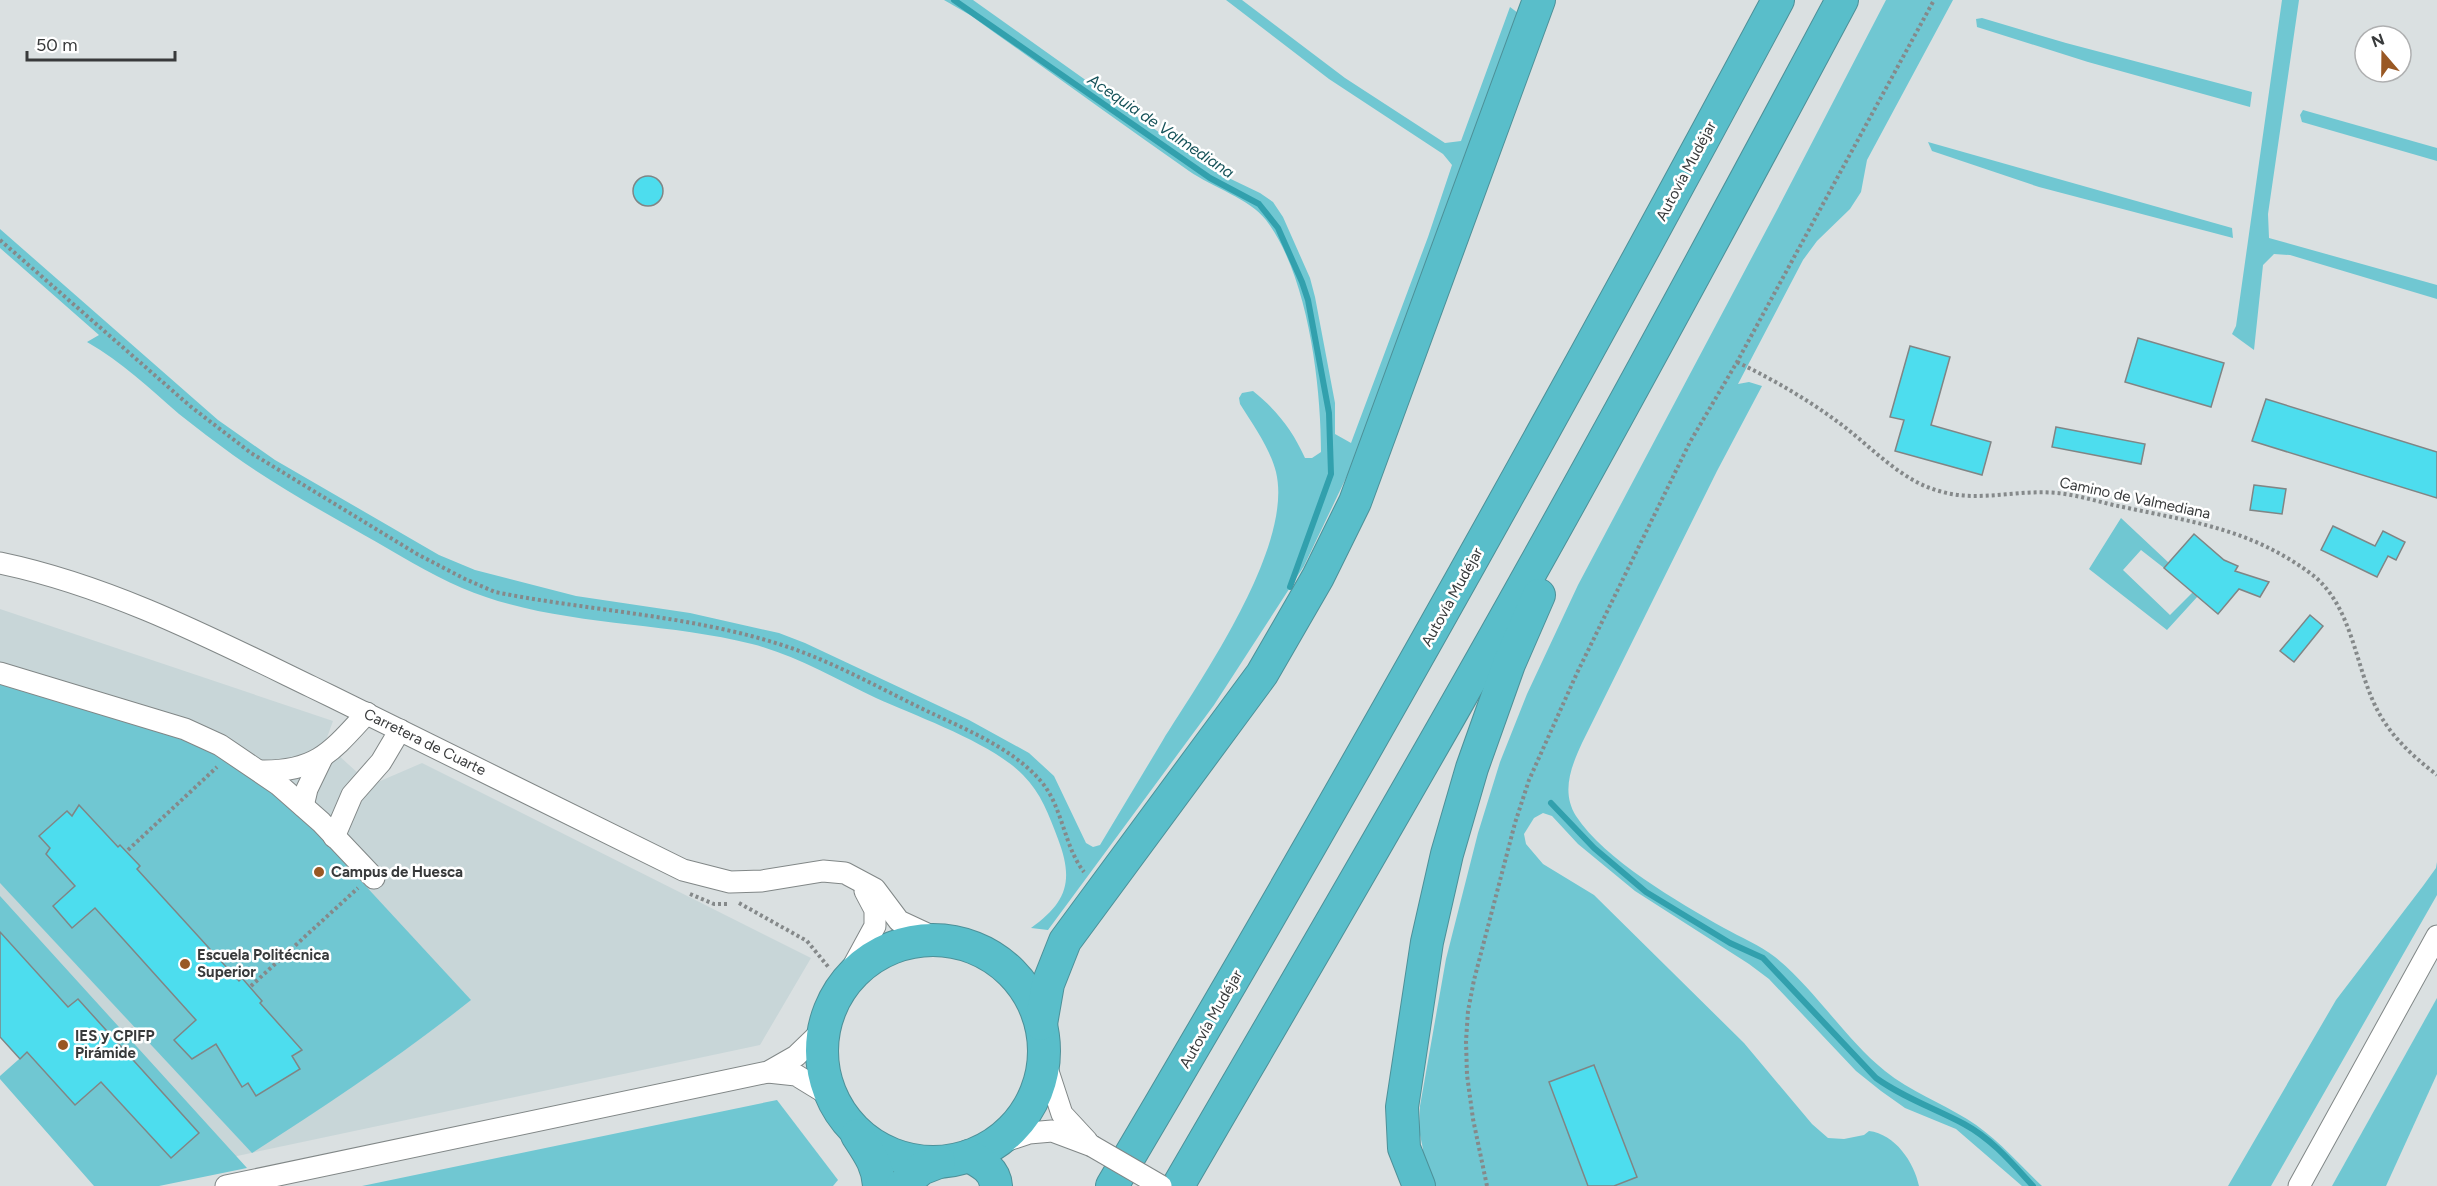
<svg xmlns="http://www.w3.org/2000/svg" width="2437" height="1186" font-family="Figtree,sans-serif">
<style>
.built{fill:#c8d6d8}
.green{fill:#70c7d2}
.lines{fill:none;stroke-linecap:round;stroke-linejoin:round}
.stream{stroke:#32a0ad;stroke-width:6}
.building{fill:#4dddee;stroke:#808585;stroke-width:1.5}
.minor-casing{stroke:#818787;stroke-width:23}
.highway-casing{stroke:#4d9098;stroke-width:34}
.path{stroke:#85898a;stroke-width:4;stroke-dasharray:3 3;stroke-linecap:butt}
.minor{stroke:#fff;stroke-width:21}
.highway{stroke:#59beca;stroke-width:32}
.minor-bridge-casing{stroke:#818787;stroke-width:23;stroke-linecap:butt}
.minor-bridge{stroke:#fff;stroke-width:21}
.poi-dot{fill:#995824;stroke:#fff;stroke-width:2}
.labels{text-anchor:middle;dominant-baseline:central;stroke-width:5;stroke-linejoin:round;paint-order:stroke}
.street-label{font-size:15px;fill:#383a3b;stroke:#fff}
.poi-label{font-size:15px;font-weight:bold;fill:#383a3b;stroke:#fff;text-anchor:start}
.water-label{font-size:16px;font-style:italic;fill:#155259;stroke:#fff}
</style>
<rect width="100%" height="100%" fill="#dae0e1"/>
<path class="built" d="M 0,609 L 333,721 L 325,743 L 371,785 L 422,763 L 811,958 L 760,1045 L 133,1178 L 75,1105 L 22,1046 L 0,994 Z"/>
<g class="green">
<path d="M 944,0 L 973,0 L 1212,170 L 1260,193 L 1273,202 L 1283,217 L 1310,278 L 1315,297 L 1335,403 L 1335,434 L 1351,443 L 1428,237 L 1452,165 L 1443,154 L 1329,79 L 1226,0 L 1242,0 L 1345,78 L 1445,143 L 1461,141 L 1510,7 L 1518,13 L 1356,457 L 1304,566 L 1214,705 L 1048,930 L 1031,928 C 1067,902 1074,881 1058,839 C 1049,815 1041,793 1023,775 C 992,743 918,717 876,698 C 836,679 795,655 752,644 C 656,620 554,627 462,588 C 428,573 396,553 364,535 C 320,510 275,485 233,455 C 215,442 197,428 179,414 C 149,388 122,362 87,342 L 99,335 L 0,248 L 0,229 L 218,420 L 275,460 L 439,555 L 475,570 L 576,596 L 690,613 L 779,633 L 805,643 L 969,720 L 1029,753 L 1054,776 L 1086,843 L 1093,847 L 1100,845 C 1121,810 1142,775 1163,740 C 1201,679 1294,546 1276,472 C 1270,448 1253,425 1240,404 L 1239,398 L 1242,393 L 1253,391 C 1277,410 1293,431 1305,458 L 1312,458 L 1321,452 C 1321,384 1308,275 1266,220 C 1250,199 1212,187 1189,171 C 1116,120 1043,67 970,15 Z"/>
<path d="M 1886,0 L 1953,0 L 1867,160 L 1861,192 L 1850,209 L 1817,241 L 1803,260 L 1738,384 L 1749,382 L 1762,386 L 1717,471 L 1582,743 C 1571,767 1561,792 1576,816 C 1605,860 1678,902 1724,928 C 1740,937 1760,945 1775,957 C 1816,990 1844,1038 1885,1071 C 1910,1091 1941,1103 1967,1119 C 1995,1136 2018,1163 2042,1186 L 2022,1186 L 1956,1129 L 1905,1108 L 1881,1091 L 1856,1071 L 1769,979 L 1749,964 L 1635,891 L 1578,844 L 1552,816 L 1543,813 L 1534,818 L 1524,834 L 1526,844 L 1543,864 L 1594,895 L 1744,1043 L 1812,1124 L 1828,1138 L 1844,1139 L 1864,1135 L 1869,1131 C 1895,1134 1914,1162 1919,1186 L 1436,1186 L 1422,1154 L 1423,1149 L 1419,1130 L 1420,1106 L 1446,959 L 1478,833 L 1500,762 L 1527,694 L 1578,585 L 1777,210 Z"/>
<path d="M 2282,0 L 2299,0 L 2268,214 L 2269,238 L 2437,285 L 2437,299 L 2290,255 L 2274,254 L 2263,265 L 2254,350 L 2232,334 L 2236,326 Z"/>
<path d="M 1982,18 L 2066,43 L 2252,92 L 2250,107 L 2088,62 L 1977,27 L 1976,19 Z"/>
<path d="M 2303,110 L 2437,148 L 2437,161 L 2302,122 L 2300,115 Z"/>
<path d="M 1928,142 L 2232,228 L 2233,238 L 2039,187 L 1932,151 Z"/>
<path d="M 2121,518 L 2169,563 L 2164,568 L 2141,550 L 2123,570 L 2170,615 L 2193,592 L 2198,596 L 2167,630 L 2089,569 Z"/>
<path d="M 0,682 L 97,710 L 210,748 L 265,786 L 313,829 L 471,1000 C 401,1056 327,1105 252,1153 L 0,883 Z"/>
<path d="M 2437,862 L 2437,895 L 2271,1186 L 2228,1186 L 2336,1000 L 2423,886 L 2436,868 Z"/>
<path d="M 0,896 L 247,1168 L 159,1186 L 94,1186 L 0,1079 L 0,1076 L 27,1052 L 75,1105 L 101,1082 L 171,1158 L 198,1133 L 78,999 L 68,1007 L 0,932 Z"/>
<path d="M 2437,998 L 2437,1074 L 2386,1186 L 2332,1186 Z"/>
<path d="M 777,1100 L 838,1180 L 833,1186 L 362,1186 Z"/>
</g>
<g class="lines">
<g class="stream">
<path d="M 954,0 L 1210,178 L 1259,204 L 1278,228 L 1302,282 L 1308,300 L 1329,413 L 1331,474 L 1290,587"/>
<path d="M 1551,803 L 1594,848 L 1646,892 L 1730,943 L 1763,958 L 1876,1078 C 1904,1098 1934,1108 1964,1124 C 1992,1139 2012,1163 2033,1186"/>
</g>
</g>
<g class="building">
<circle cx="648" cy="191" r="15"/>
<path d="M 2138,338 L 2224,363 L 2211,407 L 2125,382 Z"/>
<path d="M 1910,346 L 1950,357 L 1931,425 L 1991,442 L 1982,475 L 1895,451 L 1904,420 L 1890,417 Z"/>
<path d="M 2266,399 L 2437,452 L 2437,498 L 2252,441 Z"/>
<path d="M 2056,427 L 2145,444 L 2141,464 L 2052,447 Z"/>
<path d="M 2254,485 L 2286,489 L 2282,514 L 2250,510 Z"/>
<path d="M 2333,526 L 2375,546 L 2383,531 L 2405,542 L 2396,560 L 2388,556 L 2377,577 L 2321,550 Z"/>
<path d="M 2194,534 L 2224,560 L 2238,566 L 2235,571 L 2269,582 L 2260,597 L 2239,589 L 2218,614 L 2164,568 Z"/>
<path d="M 2310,615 L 2323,626 L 2294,662 L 2280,651 Z"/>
<path d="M 79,805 L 118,847 L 120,845 L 140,866 L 137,869 L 239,981 L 242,978 L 262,1001 L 260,1003 L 302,1050 L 292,1056 L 300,1069 L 256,1096 L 248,1083 L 242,1087 L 216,1044 L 192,1059 L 174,1040 L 196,1020 L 124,940 L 95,908 L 72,928 L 53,906 L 75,886 L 46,854 L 50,848 L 39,836 L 67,811 L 72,816 Z"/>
<path d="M 0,932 L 68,1007 L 78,999 L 199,1133 L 171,1158 L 101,1082 L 75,1105 L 27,1052 L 20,1059 L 0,1037 Z"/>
<path d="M 1594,1065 L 1637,1177 L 1614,1186 L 1588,1186 L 1549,1082 Z"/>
</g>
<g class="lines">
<defs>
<g id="minor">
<path d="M 0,563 C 110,586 211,638 312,687 C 436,747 559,809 683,870 L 730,882 L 762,881 L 823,871 L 845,873 L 875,889 L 899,921 L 942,941"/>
<path d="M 0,673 L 185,729 L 220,745 L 279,785 L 321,822 L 374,878"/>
<path d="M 261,771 C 317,772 332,751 367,713"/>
<path d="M 303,806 L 307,789 L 322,758"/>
<path d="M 334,837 L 352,795 L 381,762 L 400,730"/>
<path d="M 838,994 L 875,926 L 875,910 L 865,891"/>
<path d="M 1044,1059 L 1062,1114 L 1087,1141"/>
<path d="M 768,1072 L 796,1075 L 832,1097"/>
<path d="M 993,1145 L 1029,1133 L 1052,1131 L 1092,1146"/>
<path d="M 226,1186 L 768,1072 L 796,1056 L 824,1029"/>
<path d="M 2299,1186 L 2437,936"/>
</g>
<g id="highway">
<circle cx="933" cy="1051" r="111"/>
<path d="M 1041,1024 L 1048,984 L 1065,941 L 1262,674 L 1318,577 L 1355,502 L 1539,0"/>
<path d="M 857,1135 C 868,1152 878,1165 879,1186"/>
<path d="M 969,1156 C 982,1163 995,1170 996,1186"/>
<path d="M 902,1186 L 921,1169 L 939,1162"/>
<path d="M 1112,1186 C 1343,796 1564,400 1778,0"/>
<path d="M 1178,1186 C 1297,981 1417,777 1532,570 C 1638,381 1740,191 1842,0"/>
<path d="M 1419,1186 L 1404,1148 L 1402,1107 L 1427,942 L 1447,854 L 1472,768 L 1509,664 L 1539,595"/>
</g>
</defs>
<use href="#minor" class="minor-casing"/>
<use href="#highway" class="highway-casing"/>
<g class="path">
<path d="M 0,240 L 190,406 L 251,453 L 417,554 L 465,579 L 495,592 C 590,611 689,615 782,645 C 832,661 879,688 927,711 C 965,729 1010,747 1039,779 C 1063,805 1063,845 1084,872"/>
<path d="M 1737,362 C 1776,381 1812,402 1846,428 C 1875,451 1903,481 1939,491 C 1978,503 2018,489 2057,493 C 2079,495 2102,503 2123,507 C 2193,522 2250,529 2310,573 C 2350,602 2354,658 2373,701 C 2387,733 2410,754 2437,775"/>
<path d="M 128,850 L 217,767"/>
<path d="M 690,894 L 714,904 L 728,904"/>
<path d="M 739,903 L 807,941 L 830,969"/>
<path d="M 251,986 L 358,888"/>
<path d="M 1487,1186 L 1473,1119 L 1467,1075 L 1466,1041 L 1468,1011 L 1474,980 L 1515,823 L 1529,780 L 1577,673 L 1690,442 L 1737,362 L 1934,0"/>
</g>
<use href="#minor" class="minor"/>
<use href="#highway" class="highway"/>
<defs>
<path id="minor-bridge" d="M 1092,1146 L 1161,1186"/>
</defs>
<use href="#minor-bridge" class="minor-bridge-casing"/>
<use href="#minor-bridge" class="minor-bridge"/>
</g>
<g class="poi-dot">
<circle cx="319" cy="872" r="6"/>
<circle cx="185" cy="964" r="6"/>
<circle cx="63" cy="1045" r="6"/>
</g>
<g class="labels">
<g class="street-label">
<text transform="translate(1686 171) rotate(-62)">Autovía Mudéjar</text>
<text transform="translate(2135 498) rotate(12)">Camino de Valmediana</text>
<text transform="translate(1452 597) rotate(-61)">Autovía Mudéjar</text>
<text transform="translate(425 742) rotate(26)">Carretera de Cuarte</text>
<text transform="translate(1211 1019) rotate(-60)">Autovía Mudéjar</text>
</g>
<g class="poi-label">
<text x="331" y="872">Campus de Huesca</text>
<text x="197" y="955">Escuela Politécnica<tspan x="197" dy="17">Superior</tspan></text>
<text x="75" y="1036">IES y CPIFP<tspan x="75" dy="17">Pirámide</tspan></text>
</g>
<g class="water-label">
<text transform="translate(1161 126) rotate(34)">Acequia de Valmediana</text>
</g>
</g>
<g transform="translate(2383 54) rotate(340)"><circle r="28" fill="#ffffff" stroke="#afb0b1" stroke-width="1.5"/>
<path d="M0-4.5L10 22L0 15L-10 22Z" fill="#995824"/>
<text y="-9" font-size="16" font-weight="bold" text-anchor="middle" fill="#383a3b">N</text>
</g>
<path d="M27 51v9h148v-9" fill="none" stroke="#383a3b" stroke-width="3"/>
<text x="36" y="51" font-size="18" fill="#383a3b" stroke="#ffffff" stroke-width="4.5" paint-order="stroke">50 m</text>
</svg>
